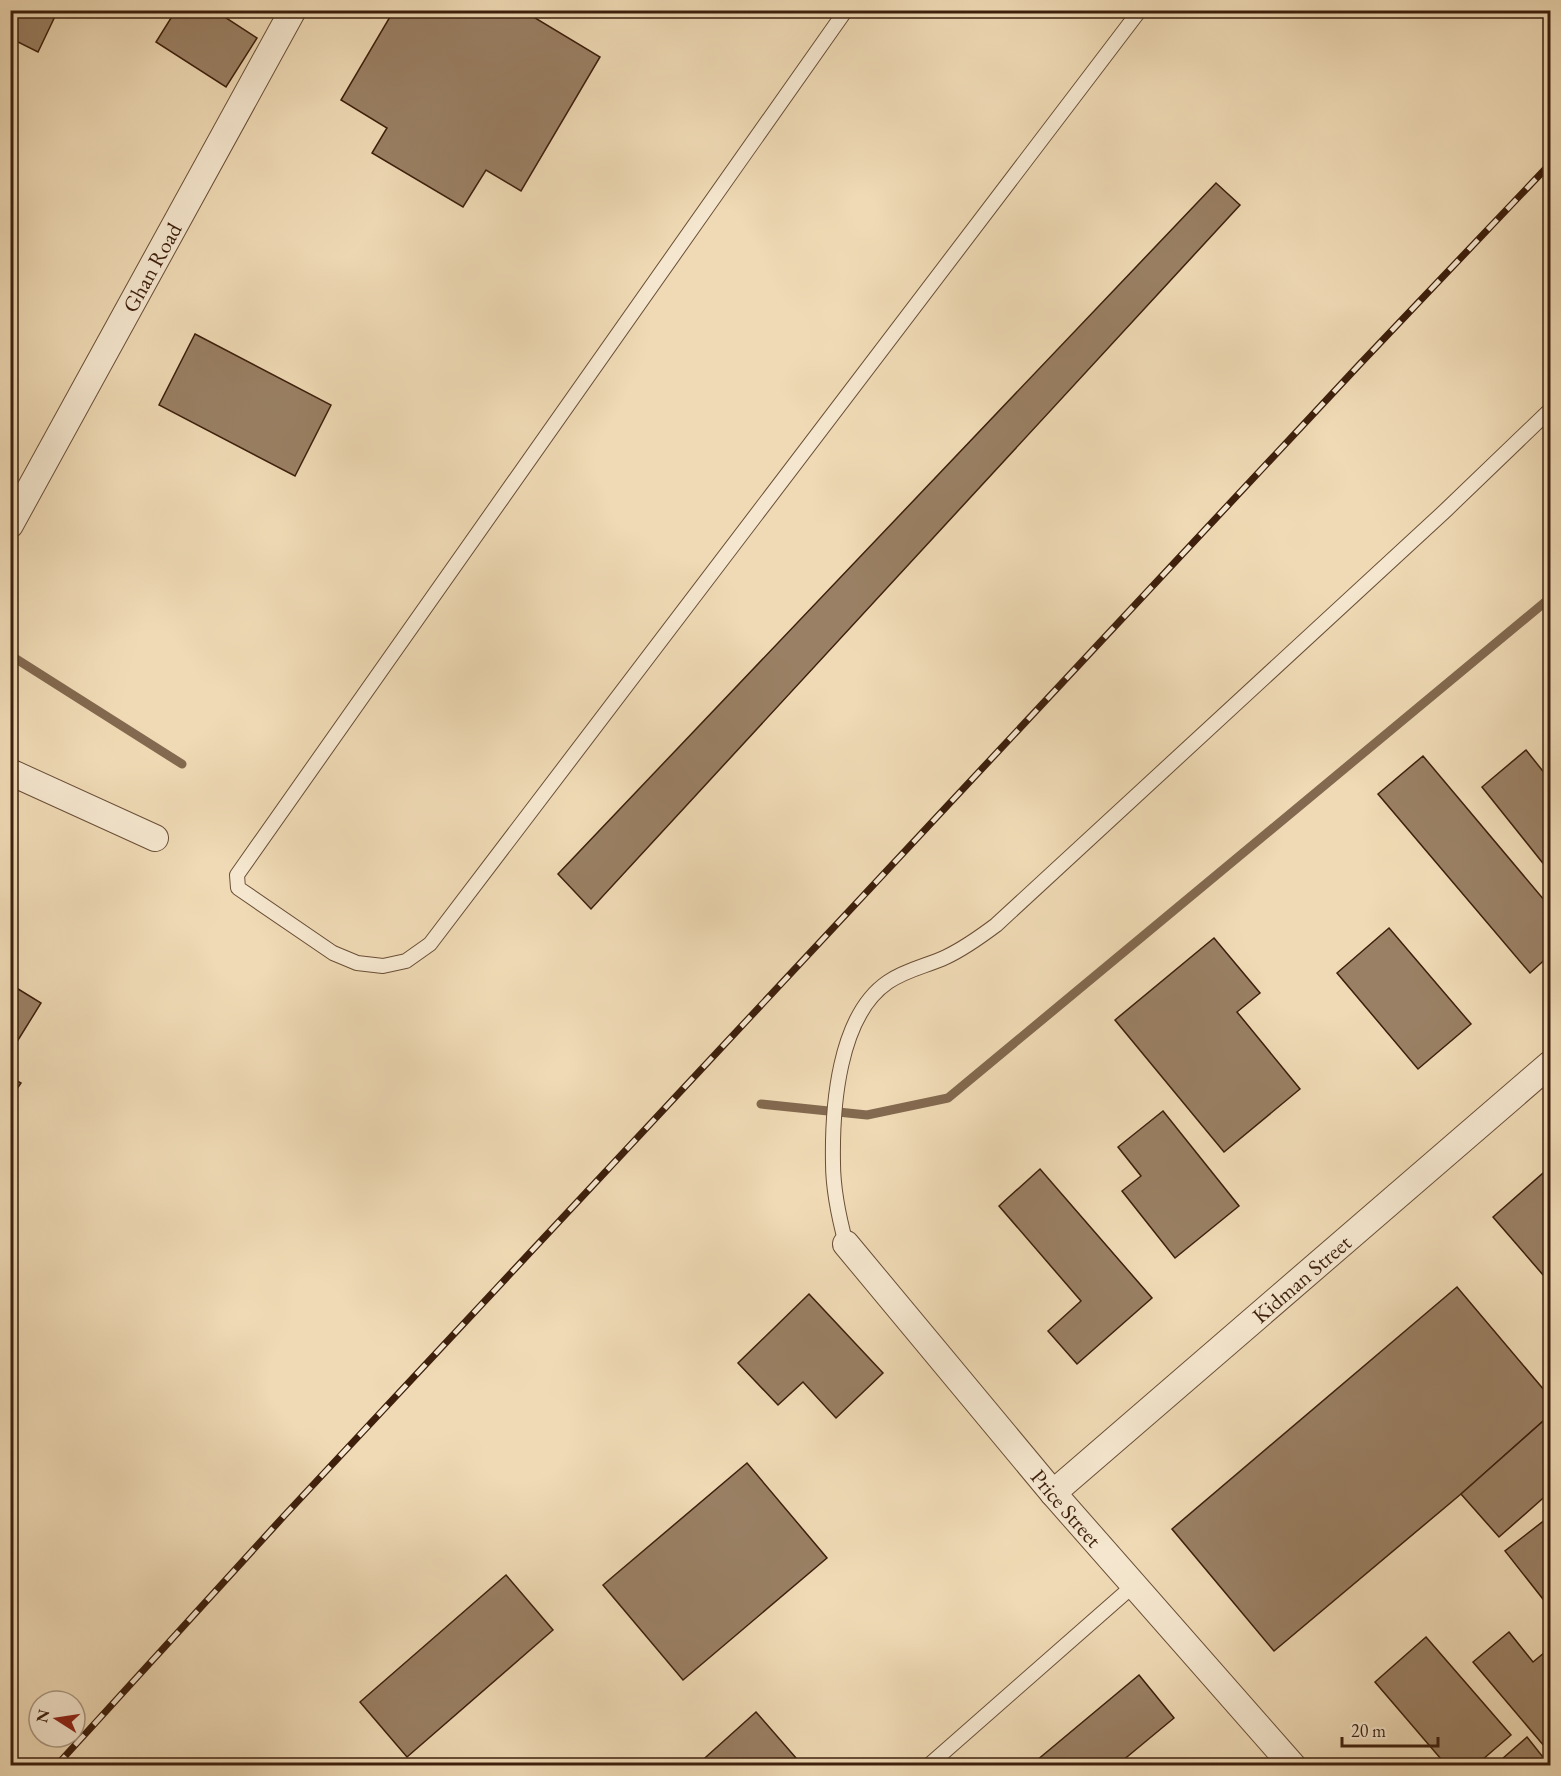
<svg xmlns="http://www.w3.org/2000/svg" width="1561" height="1776" font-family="'EB Garamond',serif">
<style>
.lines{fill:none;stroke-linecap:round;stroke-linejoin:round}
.stream{stroke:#83694f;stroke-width:9}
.building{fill:#9a8064;stroke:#3d1f0c;stroke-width:1.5}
.lane-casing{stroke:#6a4e36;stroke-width:16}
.street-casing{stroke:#6a4e36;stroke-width:28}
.lane{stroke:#f5e7cf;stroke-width:14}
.street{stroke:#f5e7cf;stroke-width:26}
.rail-casing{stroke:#3d1f0c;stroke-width:7}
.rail{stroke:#f5e7cf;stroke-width:4.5;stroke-dasharray:14;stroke-linecap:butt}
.labels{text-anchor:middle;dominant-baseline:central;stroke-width:4.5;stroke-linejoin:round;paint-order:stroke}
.street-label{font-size:22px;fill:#3d1f0c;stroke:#f5e7cf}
</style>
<rect width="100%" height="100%" fill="#efdab5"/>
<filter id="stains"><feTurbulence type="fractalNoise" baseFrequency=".00333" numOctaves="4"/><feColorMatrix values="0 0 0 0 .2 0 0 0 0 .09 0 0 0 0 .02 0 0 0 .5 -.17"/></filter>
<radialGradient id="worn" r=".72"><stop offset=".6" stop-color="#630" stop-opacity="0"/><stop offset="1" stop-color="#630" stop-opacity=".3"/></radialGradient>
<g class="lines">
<g class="stream">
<path d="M 10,655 L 182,764"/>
<path d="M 761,1104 L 867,1115 L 948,1098 L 1550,598"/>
</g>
</g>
<g class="building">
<path d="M 10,10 L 58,10 L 38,52 L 10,38 Z"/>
<path d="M 176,10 L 214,10 L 257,38 L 226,87 L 156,42 Z"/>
<path d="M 394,10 L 522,10 L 600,57 L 521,191 L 486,170 L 463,207 L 372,153 L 387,128 L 341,100 Z"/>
<path d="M 1216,183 L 1240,205 L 591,909 L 558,874 Z"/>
<path d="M 195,334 L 331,405 L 295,476 L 159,405 Z"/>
<path d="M 1526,750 L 1550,780 L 1550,872 L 1482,787 Z"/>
<path d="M 1423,756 L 1550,907 L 1550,955 L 1530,973 L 1378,794 Z"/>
<path d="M 1389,928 L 1471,1024 L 1418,1069 L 1337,973 Z"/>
<path d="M 1214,938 L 1260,993 L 1237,1012 L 1300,1089 L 1224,1152 L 1115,1020 Z"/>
<path d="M 10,984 L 41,1003 L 10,1053 Z"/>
<path d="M 10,1077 L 21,1083 L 10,1099 Z"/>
<path d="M 1163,1111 L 1239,1206 L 1175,1258 L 1122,1191 L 1141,1176 L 1118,1147 Z"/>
<path d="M 1550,1167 L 1550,1283 L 1493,1217 Z"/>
<path d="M 1040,1169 L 1152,1298 L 1077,1364 L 1048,1331 L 1081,1301 L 999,1206 Z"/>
<path d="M 1457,1287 L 1550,1397 L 1550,1415 L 1461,1494 L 1274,1651 L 1172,1529 Z"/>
<path d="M 809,1294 L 883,1373 L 836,1418 L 803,1382 L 778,1405 L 738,1363 Z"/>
<path d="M 1550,1415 L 1550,1492 L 1499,1537 L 1461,1494 Z"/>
<path d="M 747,1463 L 827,1558 L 683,1680 L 603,1585 Z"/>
<path d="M 1546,1519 L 1550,1524 L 1550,1608 L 1505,1551 Z"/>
<path d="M 506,1575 L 553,1630 L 407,1757 L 360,1702 Z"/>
<path d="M 1509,1632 L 1533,1662 L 1545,1652 L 1550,1659 L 1550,1753 L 1473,1662 Z"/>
<path d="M 1426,1637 L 1511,1735 L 1475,1766 L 1447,1766 L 1375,1682 Z"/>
<path d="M 1139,1675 L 1174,1718 L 1116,1766 L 1030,1766 Z"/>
<path d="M 756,1712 L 803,1766 L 696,1766 Z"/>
<path d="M 1527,1737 L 1550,1766 L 1494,1766 Z"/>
</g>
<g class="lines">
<defs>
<g id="lane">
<path d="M 846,10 L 237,875 L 238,888 L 333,953 L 357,963 L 383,966 L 406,961 L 430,944 L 1140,10"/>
<path d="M 846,1244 C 839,1218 833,1190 833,1163 C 832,1108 838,1016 888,982 C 907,969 927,966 946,957 C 965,948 980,937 996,925 L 1446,510 L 1550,410"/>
<path d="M 928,1766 L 1134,1585"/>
</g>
<g id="street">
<path id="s1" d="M 10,525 L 293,10"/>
<path d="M 10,772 L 155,838"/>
<path id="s2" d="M 846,1244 L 1053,1493 L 1293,1766"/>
<path id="s3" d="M 1053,1493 L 1550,1064"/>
</g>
</defs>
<use href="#lane" class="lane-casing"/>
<use href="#street" class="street-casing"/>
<use href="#lane" class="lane"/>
<use href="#street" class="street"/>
<defs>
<path id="rail" d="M 56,1766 L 284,1516 L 1359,365 L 1550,164"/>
</defs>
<use href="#rail" class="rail-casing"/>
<use href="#rail" class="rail"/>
</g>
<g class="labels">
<g class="street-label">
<text stroke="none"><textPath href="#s1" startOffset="294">Ghan Road</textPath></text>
<text stroke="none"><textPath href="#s3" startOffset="328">Kidman Street</textPath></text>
<text stroke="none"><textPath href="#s2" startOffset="344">Price Street</textPath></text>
</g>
</g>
<rect width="1561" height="1776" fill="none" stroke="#efdab5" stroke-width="36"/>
<rect x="12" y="12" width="1537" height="1752" fill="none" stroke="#3d1f0c" stroke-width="3"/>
<rect x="18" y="18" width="1525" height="1740" fill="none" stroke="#3d1f0c" stroke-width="1.5"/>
<g transform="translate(57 1719) rotate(282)"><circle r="28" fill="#f5e7cf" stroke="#ab9781" stroke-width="1.5"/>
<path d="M0-4.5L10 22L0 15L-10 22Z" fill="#8f2418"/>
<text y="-9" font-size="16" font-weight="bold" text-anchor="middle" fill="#3d1f0c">N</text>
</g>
<path d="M1342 1737v9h96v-9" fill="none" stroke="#3d1f0c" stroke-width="3"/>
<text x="1351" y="1737" font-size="18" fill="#3d1f0c" stroke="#f5e7cf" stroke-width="4.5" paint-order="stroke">20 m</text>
<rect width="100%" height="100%" filter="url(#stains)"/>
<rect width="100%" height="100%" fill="url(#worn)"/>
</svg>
